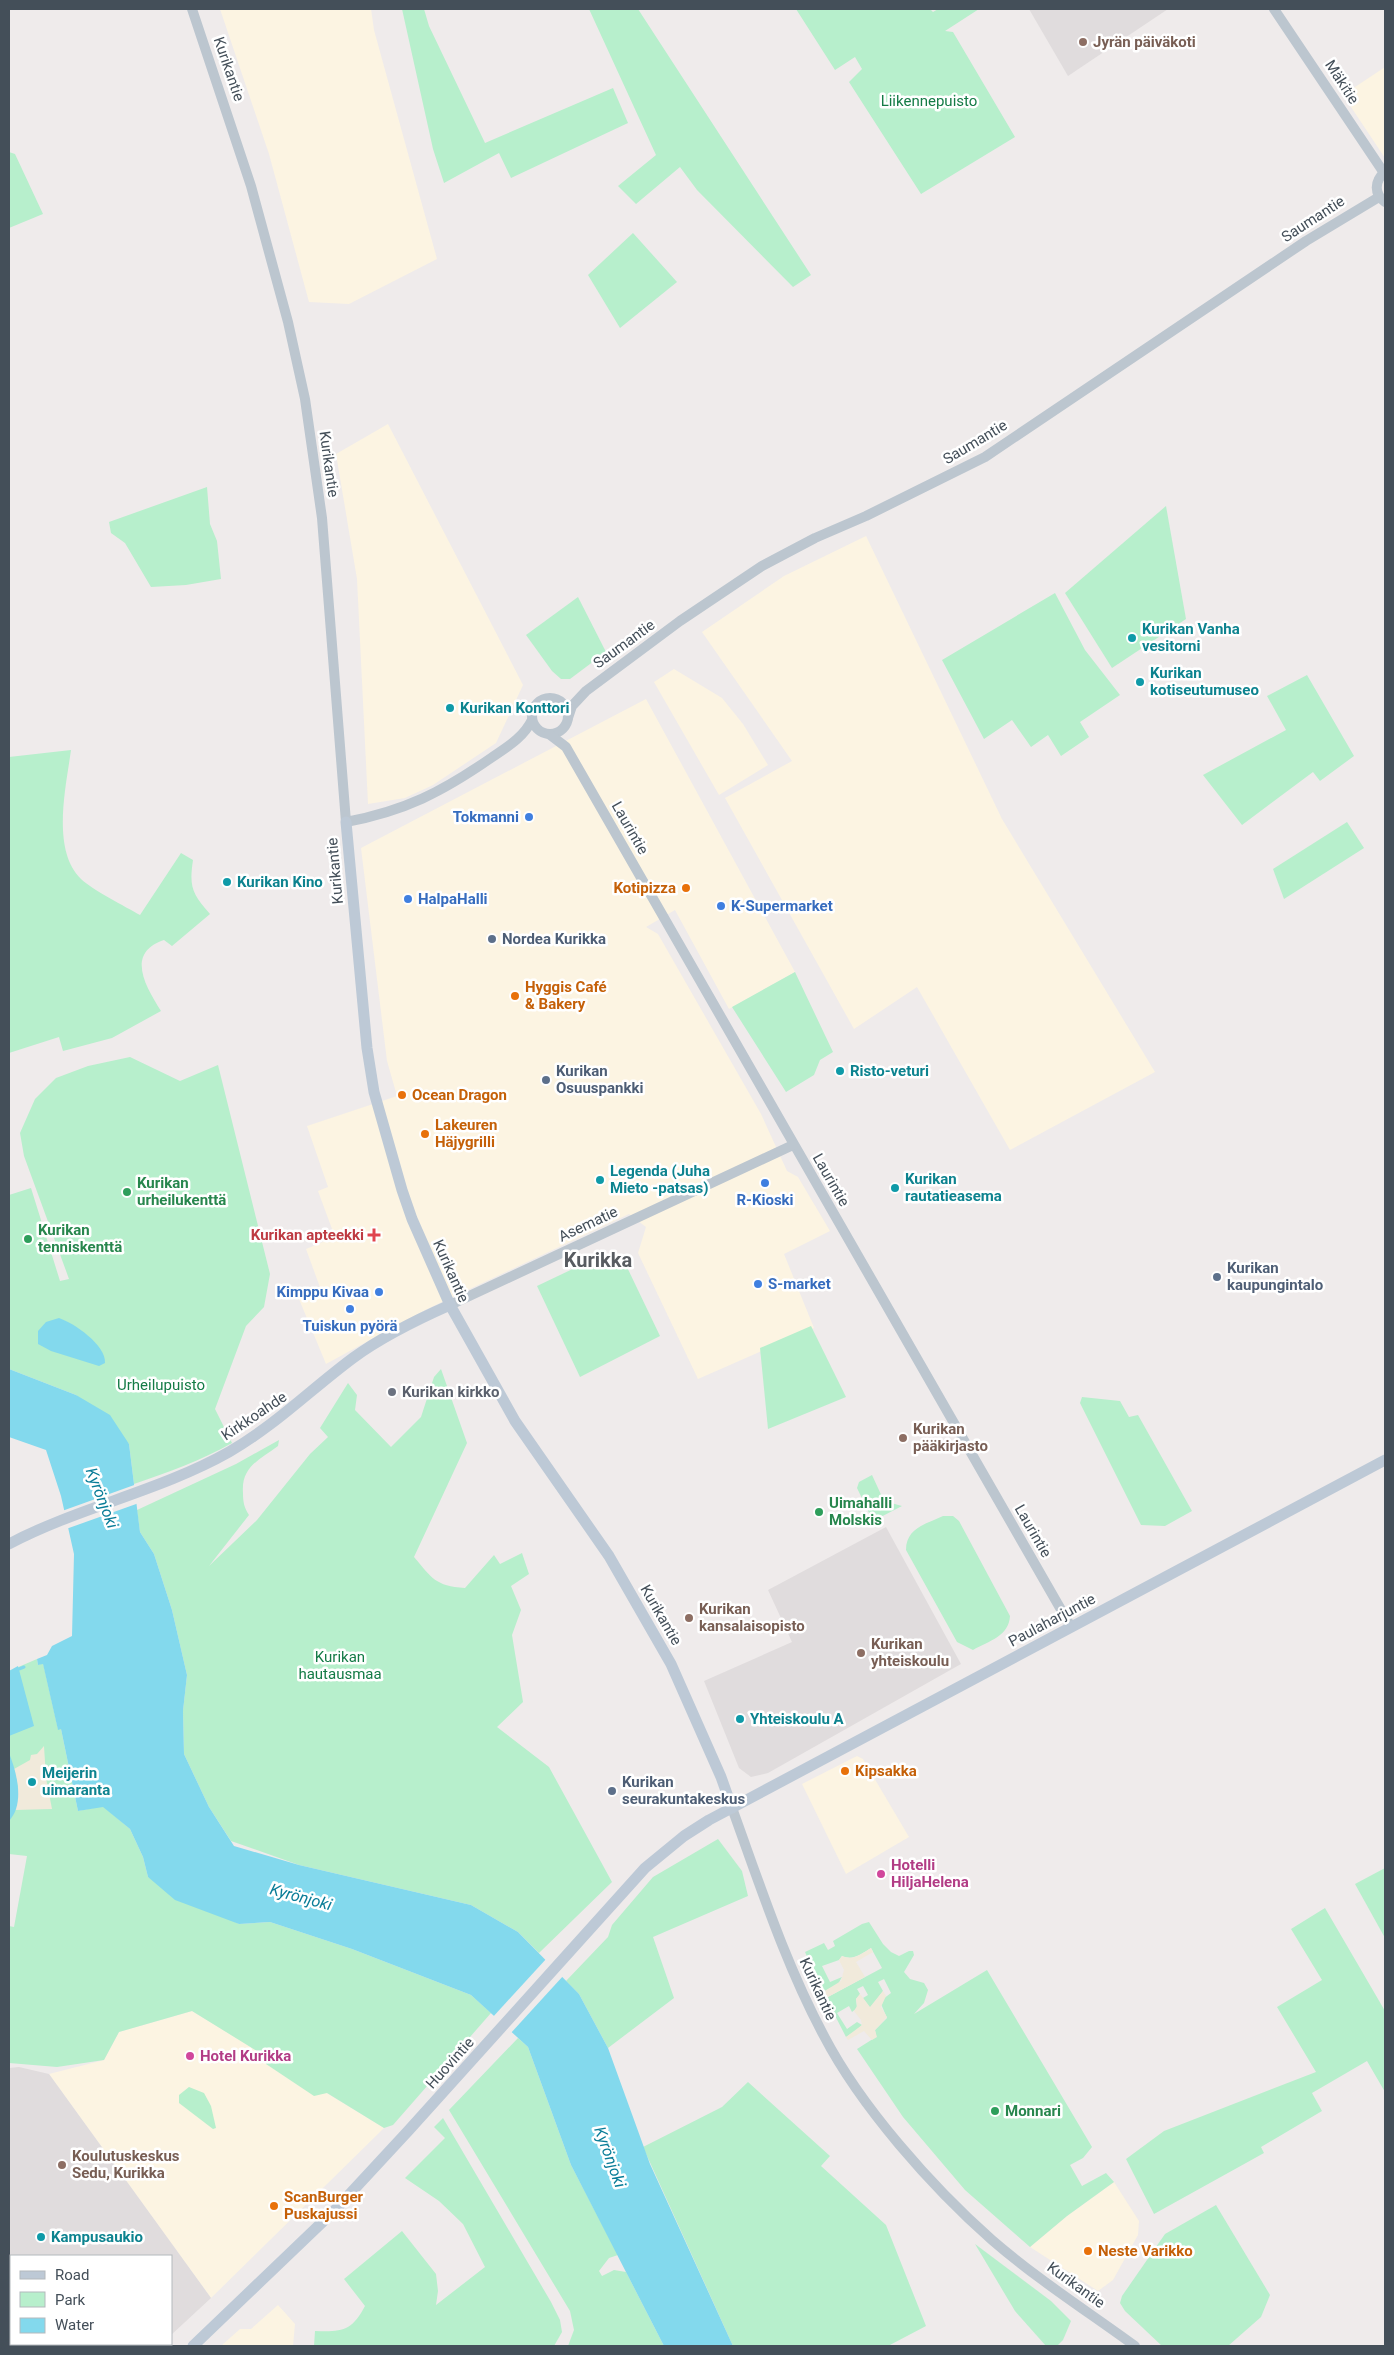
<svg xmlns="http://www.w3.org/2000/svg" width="1394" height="2355" font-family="Roboto,sans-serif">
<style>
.commercial{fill:#fcf4e2}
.education{fill:#e0dcdd}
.green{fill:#b7efcc}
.sand{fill:#f1eadb}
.water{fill:#83d9ed}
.pier{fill:#efebeb}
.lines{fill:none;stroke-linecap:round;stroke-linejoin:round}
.stream{stroke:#83d9ed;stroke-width:3}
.tertiary{stroke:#bcc6cf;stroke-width:10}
.secondary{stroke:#bdc9d6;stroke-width:11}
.education-dot{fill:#8d6e63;stroke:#fff;stroke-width:2}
.culture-dot{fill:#0f9aa8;stroke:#fff;stroke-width:2}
.shop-dot{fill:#3f7fe0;stroke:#fff;stroke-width:2}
.food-dot{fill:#e8710a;stroke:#fff;stroke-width:2}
.service-dot{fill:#5c6f8a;stroke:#fff;stroke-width:2}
.leisure-dot{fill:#2e9e5b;stroke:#fff;stroke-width:2}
.health-dot{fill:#e0444e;stroke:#fff;stroke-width:2}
.worship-dot{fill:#6b7280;stroke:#fff;stroke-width:2}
.hotel-dot{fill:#d1479c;stroke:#fff;stroke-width:2}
.labels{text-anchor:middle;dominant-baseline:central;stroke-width:5;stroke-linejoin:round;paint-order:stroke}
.education-label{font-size:15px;font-weight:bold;fill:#785e54;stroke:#fff;text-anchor:start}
.street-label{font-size:15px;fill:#444f59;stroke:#fff}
.park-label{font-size:15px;fill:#147b46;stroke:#fff}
.culture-label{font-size:15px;font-weight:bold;fill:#0d838f;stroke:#fff;text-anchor:start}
.shop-label{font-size:15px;font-weight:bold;fill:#366cbe;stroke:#fff;text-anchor:start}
.food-label{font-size:15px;font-weight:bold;fill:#c56008;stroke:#fff;text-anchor:start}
.service-label{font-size:15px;font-weight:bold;fill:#4e5e75;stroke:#fff;text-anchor:start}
.leisure-label{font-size:15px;font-weight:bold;fill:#27864d;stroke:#fff;text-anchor:start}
.health-label{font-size:15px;font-weight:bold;fill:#be3a42;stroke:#fff;text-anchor:end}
.worship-label{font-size:15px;font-weight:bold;fill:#5b616d;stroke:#fff;text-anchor:start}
.hotel-label{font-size:15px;font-weight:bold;fill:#b23c85;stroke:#fff;text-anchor:start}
.water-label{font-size:16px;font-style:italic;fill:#0a7d98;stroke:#fff}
.district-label{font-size:20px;font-weight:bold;fill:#585c61;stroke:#fff}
</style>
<rect width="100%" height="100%" fill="#efebeb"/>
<g class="commercial">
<path d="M 220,9 L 371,9 L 374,30 L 437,259 L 349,304 L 309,302 L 269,154 Z"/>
<path d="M 1385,67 L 1385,158 L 1343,95 Z"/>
<path d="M 388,424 L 523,685 L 496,743 L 433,785 L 405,798 L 368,804 L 357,579 L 336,454 Z"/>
<path d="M 866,536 L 1002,819 L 1155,1072 L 1010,1150 L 917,987 L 854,1029 L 725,798 L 792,761 L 702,632 L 784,576 Z"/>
<path d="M 674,669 L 722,698 L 743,724 L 768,765 L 719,795 L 654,682 Z"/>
<path d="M 646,699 L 795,972 L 729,1009 L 675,910 L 646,927 L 658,934 L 761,1114 L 787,1171 L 798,1177 L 830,1231 L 784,1254 L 814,1328 L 698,1379 L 638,1253 L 646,1227 L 629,1214 L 425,1310 L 326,1364 L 299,1299 L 321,1290 L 306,1249 L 335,1237 L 318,1191 L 328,1187 L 307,1126 L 397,1096 L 387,1061 L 361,848 Z"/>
<path d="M 857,1756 L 863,1759 L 909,1837 L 846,1874 L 802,1784 Z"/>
<path d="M 192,2011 L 384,2128 L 211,2298 L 49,2074 L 104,2060 L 119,2032 Z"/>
<path d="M 1114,2182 L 1139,2221 L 1138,2235 L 1113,2280 L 1098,2291 L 1030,2247 L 1067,2216 Z"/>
<path d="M 278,2305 L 295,2324 L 293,2346 L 221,2346 L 240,2329 L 251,2329 Z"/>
</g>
<g class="education">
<path d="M 1029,9 L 1168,9 L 1068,76 Z"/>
<path d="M 886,1527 L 961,1664 L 768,1773 L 751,1777 L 739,1768 L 704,1681 L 792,1642 L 768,1590 Z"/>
<path d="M 19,2067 L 49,2074 L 211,2298 L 171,2335 L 171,2256 L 11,2256 L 11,2344 L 162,2344 L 160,2346 L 9,2346 L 9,2068 Z"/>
</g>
<g class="green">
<path d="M 402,9 L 424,9 L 429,26 L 485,143 L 613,88 L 628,123 L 511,178 L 499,153 L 444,183 L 433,149 Z"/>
<path d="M 589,9 L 638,9 L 811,275 L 793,287 L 697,190 L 680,167 L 636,204 L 618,186 L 656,155 Z"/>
<path d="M 796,9 L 930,9 L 933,12 L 938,9 L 979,9 L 945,31 L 953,32 L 1015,137 L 921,194 L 849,82 L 862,69 L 855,57 L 835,70 Z"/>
<path d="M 9,152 L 15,154 L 43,214 L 9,228 Z"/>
<path d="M 633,233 L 677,282 L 620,328 L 588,275 Z"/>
<path d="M 207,487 L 210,524 L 217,541 L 221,579 L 186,585 L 151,587 L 125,543 L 111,533 L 109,522 Z"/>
<path d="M 1166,506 L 1186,619 L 1112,668 L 1065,593 Z"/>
<path d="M 1055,593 L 1085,650 L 1120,695 L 1080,722 L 1089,737 L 1061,756 L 1048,735 L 1031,747 L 1012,720 L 984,739 L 942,660 Z"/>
<path d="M 578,597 L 606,652 L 570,679 L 561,679 L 552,671 L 526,635 Z"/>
<path d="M 1307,675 L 1354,756 L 1320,781 L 1313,772 L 1242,825 L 1203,775 L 1286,730 L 1267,696 Z"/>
<path d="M 71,750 C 66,787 51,850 81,879 C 91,889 126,907 140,915 L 181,853 L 193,860 C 189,887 192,893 210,914 L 172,946 L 164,940 C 125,953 146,987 161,1011 L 112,1038 L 63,1051 L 59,1037 L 9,1053 L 9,757 Z"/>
<path d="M 1347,822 L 1364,848 L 1284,899 L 1273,869 Z"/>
<path d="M 795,972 L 833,1052 L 820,1060 L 814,1075 L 786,1092 L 732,1007 Z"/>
<path d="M 130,1057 L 180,1081 L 218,1065 L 270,1274 L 264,1307 L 246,1326 L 215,1409 L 232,1443 C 200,1461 169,1472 134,1484 L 129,1444 L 76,1395 L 9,1369 L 9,1195 L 31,1188 L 60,1281 L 69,1279 L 24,1156 L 20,1133 L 35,1099 L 56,1078 L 88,1066 Z"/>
<path d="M 602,1255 L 613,1257 L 625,1263 L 660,1336 L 580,1377 L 537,1286 Z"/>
<path d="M 811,1326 L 846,1397 L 768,1429 L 760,1348 Z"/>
<path d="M 441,1369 L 467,1443 L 414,1557 C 432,1578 435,1586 465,1588 L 494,1555 L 500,1564 L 522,1553 L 529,1574 L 511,1586 L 521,1610 L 512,1635 L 523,1702 L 497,1727 L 549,1767 L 612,1882 L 539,1953 L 518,1932 L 471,1905 L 299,1865 L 231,1841 L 209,1807 L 184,1754 L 183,1711 L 187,1675 L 172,1610 L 154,1554 L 140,1532 L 137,1510 L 236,1464 L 279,1440 L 278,1446 C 259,1460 241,1467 243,1493 C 243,1502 244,1507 249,1515 L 209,1566 L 257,1520 L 310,1454 L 328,1437 L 320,1428 L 348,1383 L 357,1395 L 355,1410 L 391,1447 L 421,1417 L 434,1377 Z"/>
<path d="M 1082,1397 L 1120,1401 L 1129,1417 L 1138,1415 L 1192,1511 L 1165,1526 L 1141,1525 L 1080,1403 Z"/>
<path d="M 872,1475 L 884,1501 L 902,1506 L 873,1521 L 857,1488 L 859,1482 Z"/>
<path d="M 943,1516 L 953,1516 L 959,1521 L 1010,1616 C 1009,1636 989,1641 973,1650 L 957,1642 L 906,1550 C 906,1528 926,1524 943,1516 Z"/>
<path d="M 37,1659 L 38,1665 L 43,1663 L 58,1729 L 61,1729 L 78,1811 L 103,1806 L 130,1829 L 143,1857 L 148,1877 L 239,1924 L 270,1922 L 352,1949 L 471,1995 L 491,2013 L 393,2125 L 384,2128 L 327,2093 L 314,2096 L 266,2064 L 265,2056 L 192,2011 L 119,2032 L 104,2060 L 57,2067 L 9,2063 L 9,1926 L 14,1927 L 27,1856 L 9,1854 L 9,1671 Z"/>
<path d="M 718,1839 L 742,1871 L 748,1896 L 653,1937 L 674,1998 L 608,2048 L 579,1994 L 566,1981 L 608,1937 L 612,1925 L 653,1877 Z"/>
<path d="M 1385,1868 L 1385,1938 L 1355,1884 Z"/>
<path d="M 1325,1908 L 1385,2011 L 1385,2092 L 1367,2061 L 1312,2093 L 1322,2111 L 1261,2147 L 1264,2153 L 1154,2214 L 1126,2159 L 1164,2131 L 1316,2072 L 1277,2007 L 1322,1980 L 1291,1929 Z"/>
<path d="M 869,1922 L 883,1944 L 891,1952 L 899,1956 L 909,1951 L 913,1951 L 914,1955 L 904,1972 L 910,1979 L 924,1983 L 928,1990 L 924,2003 L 914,2014 L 987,1970 L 1092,2147 L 1083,2158 L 1070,2165 L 1082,2186 L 1106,2173 L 1114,2182 L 1067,2216 L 1030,2247 L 965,2190 L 903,2117 L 857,2049 L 876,2037 L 875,2030 L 887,2018 L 881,2004 L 883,1999 L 891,1993 L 884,1979 L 878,1982 L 883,1991 L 870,2008 L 863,1998 L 868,1995 L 863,1986 L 857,1989 L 860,1994 L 856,1999 L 857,2008 L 852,2012 L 849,2006 L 837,2013 L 847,2029 L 857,2022 L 862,2025 L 857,2030 L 846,2037 L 826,1998 L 882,1968 L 871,1948 C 861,1954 853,1961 842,1956 L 839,1960 L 822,1966 L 830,1982 L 842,1977 L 838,1984 L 823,1992 L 805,1952 L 824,1943 L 828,1950 L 835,1946 L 833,1941 L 862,1924 Z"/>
<path d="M 518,2038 L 528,2047 L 571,2165 L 618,2255 L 609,2258 L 599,2271 L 602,2276 L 614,2270 L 626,2272 L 664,2346 L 568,2346 L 574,2330 L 570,2311 L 449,2110 Z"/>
<path d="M 748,2082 L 830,2156 L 821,2166 L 886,2225 L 926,2326 L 888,2346 L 733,2346 L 643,2147 L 722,2107 Z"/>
<path d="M 189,2087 L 204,2093 L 211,2106 L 216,2128 L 213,2129 L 179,2103 L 179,2095 Z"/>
<path d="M 443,2118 L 551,2302 L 560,2320 L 562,2332 L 554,2346 L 314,2346 L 315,2331 C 342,2332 352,2331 365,2306 L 344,2279 L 402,2231 L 436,2274 L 438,2291 L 436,2305 L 485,2267 L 463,2224 L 439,2201 L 405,2178 L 445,2138 L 434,2127 Z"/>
<path d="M 1216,2205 L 1270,2295 L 1261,2317 L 1228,2346 L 1162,2346 L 1125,2311 L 1120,2303 L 1122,2296 L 1165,2234 Z"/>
<path d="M 975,2244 L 1051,2301 L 1071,2321 L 1063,2340 L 1057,2346 L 1046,2346 L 1015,2311 Z"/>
</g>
<g class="sand">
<path d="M 44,1746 L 46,1778 L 52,1809 L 15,1810 L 18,1787 L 14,1769 L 30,1760 L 31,1755 L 37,1754 Z"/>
<path d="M 871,1948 L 873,1952 L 856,1962 L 865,1977 L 826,1998 L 823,1992 L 841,1981 L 844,1970 L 839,1960 L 842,1956 C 854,1961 861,1954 871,1948 Z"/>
<path d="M 883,1991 L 886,1996 L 881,2007 L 887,2017 L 875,2030 L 877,2037 L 872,2040 L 864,2031 L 848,2040 L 846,2037 L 862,2025 L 861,2020 L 854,2011 L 857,2006 L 856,1999 L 860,1994 L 870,2007 Z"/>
</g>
<g class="water">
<path d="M 59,1318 C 74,1323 106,1345 105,1363 L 99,1366 L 51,1351 L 38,1344 L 38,1331 L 46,1322 Z"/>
<path d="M 9,1369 L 76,1395 L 110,1415 L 129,1444 L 140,1532 L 154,1554 L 172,1610 L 187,1675 L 183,1711 L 184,1754 L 209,1807 L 234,1846 L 299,1865 L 471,1905 L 518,1932 L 579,1994 L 608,2048 L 650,2164 L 733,2346 L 664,2346 L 571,2165 L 528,2047 L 471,1995 L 352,1949 L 270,1922 L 239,1924 L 175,1900 L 148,1877 L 143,1857 L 130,1829 L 103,1807 L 78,1811 L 61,1729 L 58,1730 L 43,1664 L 38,1665 L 37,1659 L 47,1655 L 52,1646 L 72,1636 L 74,1554 L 61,1496 L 46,1450 L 9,1437 Z"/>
<path d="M 18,1666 L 34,1726 L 9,1736 L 9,1671 Z"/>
<path d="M 9,1753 C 17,1773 25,1804 9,1821 Z"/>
</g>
<g class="pier">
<path d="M 137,1484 L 139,1503 L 66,1529 L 62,1511 Z"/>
<path d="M 547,1958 L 564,1975 L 510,2034 L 492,2018 Z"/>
</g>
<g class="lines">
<path class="stream" d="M 19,1669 L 24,1667"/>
<g class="tertiary">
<path d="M 192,9 L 251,186 L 288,322 L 305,399 L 322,518 L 346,822 C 405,811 442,792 491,758 C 507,747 523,738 532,720"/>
<path d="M 1274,9 L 1384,173"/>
<path d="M 1385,172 C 1374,181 1374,194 1385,202"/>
<circle cx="550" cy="716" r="18"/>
<path d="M 568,718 L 572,706 L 586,691 L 680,621 L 762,566 L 815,538 L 866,516 L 985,457 L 1306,241 L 1379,197"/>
<path d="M 549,734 L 566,747 L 1071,1627"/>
<path d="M 450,1305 L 793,1145"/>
<path d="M 732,1808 C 760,1885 785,1963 824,2036 C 861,2107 932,2187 992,2240 C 1037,2279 1087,2311 1135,2346"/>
</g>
<g class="secondary">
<path d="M 346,822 L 367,1048 L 374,1092 L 402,1190 L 412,1219 L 450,1305 L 515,1421 L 609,1556 L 671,1664 L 721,1777 L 732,1808"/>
<path d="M 9,1544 C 79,1507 160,1491 229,1452 C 277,1424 310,1390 353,1358 C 383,1336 416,1320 450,1305"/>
<path d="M 193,2346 L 334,2211 L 409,2130 L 645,1868 L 684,1836 L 709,1820 L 1385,1460"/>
</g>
</g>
<g class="education-dot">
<circle cx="1083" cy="42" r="5"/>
<circle cx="903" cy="1438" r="5"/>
<circle cx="689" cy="1618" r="5"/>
<circle cx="861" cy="1653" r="5"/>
<circle cx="62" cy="2165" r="5"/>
</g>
<g class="culture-dot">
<circle cx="1132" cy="638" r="5"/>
<circle cx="1140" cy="682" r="5"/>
<circle cx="450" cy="708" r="5"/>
<circle cx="227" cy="882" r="5"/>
<circle cx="840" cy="1071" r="5"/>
<circle cx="600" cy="1180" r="5"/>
<circle cx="895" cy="1188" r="5"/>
<circle cx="740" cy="1719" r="5"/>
<circle cx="32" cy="1782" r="5"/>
<circle cx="41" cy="2237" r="5"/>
</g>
<g class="shop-dot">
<circle cx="529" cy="817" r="5"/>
<circle cx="408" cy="899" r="5"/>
<circle cx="721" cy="906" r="5"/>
<circle cx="765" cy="1183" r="5"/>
<circle cx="758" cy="1284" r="5"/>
<circle cx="379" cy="1292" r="5"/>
<circle cx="350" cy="1309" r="5"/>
</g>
<g class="food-dot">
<circle cx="686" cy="888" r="5"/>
<circle cx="515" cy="996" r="5"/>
<circle cx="402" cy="1095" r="5"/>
<circle cx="425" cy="1134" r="5"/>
<circle cx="845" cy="1771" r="5"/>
<circle cx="274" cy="2206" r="5"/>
<circle cx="1088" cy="2251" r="5"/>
</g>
<g class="service-dot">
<circle cx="492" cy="939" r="5"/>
<circle cx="546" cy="1080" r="5"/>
<circle cx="1217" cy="1277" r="5"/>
<circle cx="612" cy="1791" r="5"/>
</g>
<g class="leisure-dot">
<circle cx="127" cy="1192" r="5"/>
<circle cx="28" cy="1239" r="5"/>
<circle cx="819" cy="1512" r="5"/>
<circle cx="995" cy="2111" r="5"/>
</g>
<path class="health-dot" d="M371.5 1227.5h5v5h5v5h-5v5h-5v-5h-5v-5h5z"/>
<circle class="worship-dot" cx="392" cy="1392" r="5"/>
<g class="hotel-dot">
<circle cx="881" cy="1874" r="5"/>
<circle cx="190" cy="2056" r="5"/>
</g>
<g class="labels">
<g class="education-label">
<text x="1093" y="42">Jyrän päiväkoti</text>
<text x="913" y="1429">Kurikan<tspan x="913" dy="17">pääkirjasto</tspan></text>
<text x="699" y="1609">Kurikan<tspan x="699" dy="17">kansalaisopisto</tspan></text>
<text x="871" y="1644">Kurikan<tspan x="871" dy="17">yhteiskoulu</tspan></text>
<text x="72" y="2156">Koulutuskeskus<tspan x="72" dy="17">Sedu, Kurikka</tspan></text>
</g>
<g class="street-label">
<text transform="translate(229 69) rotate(71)">Kurikantie</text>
<text transform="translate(1342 82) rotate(57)">Mäkitie</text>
<text transform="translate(1313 219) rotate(-33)">Saumantie</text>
<text transform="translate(975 442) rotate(-31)">Saumantie</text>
<text transform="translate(329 464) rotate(82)">Kurikantie</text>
<text transform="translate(624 644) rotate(-36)">Saumantie</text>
<text transform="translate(630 828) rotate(60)">Laurintie</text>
<text transform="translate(335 871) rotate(-95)">Kurikantie</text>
<text transform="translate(831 1180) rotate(60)">Laurintie</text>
<text transform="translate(588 1224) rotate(-25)">Asematie</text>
<text transform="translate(451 1271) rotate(66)">Kurikantie</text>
<text transform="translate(254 1416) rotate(-34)">Kirkkoahde</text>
<text transform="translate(1033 1531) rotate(60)">Laurintie</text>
<text transform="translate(661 1615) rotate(60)">Kurikantie</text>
<text transform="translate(1052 1620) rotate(-28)">Paulaharjuntie</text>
<text transform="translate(818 1989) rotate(65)">Kurikantie</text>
<text transform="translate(450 2063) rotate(-48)">Huovintie</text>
<text transform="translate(1076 2285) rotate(36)">Kurikantie</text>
</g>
<g class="park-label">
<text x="929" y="101">Liikennepuisto</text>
<text x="161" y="1385">Urheilupuisto</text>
<text x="340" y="1657">Kurikan<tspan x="340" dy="17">hautausmaa</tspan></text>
</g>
<g class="culture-label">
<text x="1142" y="629">Kurikan Vanha<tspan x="1142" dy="17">vesitorni</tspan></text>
<text x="1150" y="673">Kurikan<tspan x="1150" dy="17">kotiseutumuseo</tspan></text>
<text x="460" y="708">Kurikan Konttori</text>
<text x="237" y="882">Kurikan Kino</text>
<text x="850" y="1071">Risto-veturi</text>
<text x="610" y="1171">Legenda (Juha<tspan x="610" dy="17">Mieto -patsas)</tspan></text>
<text x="905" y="1179">Kurikan<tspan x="905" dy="17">rautatieasema</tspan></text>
<text x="750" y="1719">Yhteiskoulu A</text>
<text x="42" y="1773">Meijerin<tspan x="42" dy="17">uimaranta</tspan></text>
<text x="51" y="2237">Kampusaukio</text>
</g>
<g class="shop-label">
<text x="519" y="817" text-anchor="end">Tokmanni</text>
<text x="418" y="899">HalpaHalli</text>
<text x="731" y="906">K-Supermarket</text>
<text x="765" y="1200" text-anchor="middle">R-Kioski</text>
<text x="768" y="1284">S-market</text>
<text x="369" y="1292" text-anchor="end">Kimppu Kivaa</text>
<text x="350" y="1326" text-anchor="middle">Tuiskun pyörä</text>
</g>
<g class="food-label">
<text x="676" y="888" text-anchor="end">Kotipizza</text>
<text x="525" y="987">Hyggis Café<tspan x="525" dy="17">&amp; Bakery</tspan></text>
<text x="412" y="1095">Ocean Dragon</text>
<text x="435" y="1125">Lakeuren<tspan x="435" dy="17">Häjygrilli</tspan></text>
<text x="855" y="1771">Kipsakka</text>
<text x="284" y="2197">ScanBurger<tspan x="284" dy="17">Puskajussi</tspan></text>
<text x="1098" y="2251">Neste Varikko</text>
</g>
<g class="service-label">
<text x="502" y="939">Nordea Kurikka</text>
<text x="556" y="1071">Kurikan<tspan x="556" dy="17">Osuuspankki</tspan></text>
<text x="1227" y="1268">Kurikan<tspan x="1227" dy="17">kaupungintalo</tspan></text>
<text x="622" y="1782">Kurikan<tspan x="622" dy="17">seurakuntakeskus</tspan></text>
</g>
<g class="leisure-label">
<text x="137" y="1183">Kurikan<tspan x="137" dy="17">urheilukenttä</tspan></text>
<text x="38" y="1230">Kurikan<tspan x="38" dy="17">tenniskenttä</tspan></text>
<text x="829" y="1503">Uimahalli<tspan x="829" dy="17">Molskis</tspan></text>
<text x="1005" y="2111">Monnari</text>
</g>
<g class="health-label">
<text x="364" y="1235">Kurikan apteekki</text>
</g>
<g class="worship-label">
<text x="402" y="1392">Kurikan kirkko</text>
</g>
<g class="hotel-label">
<text x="891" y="1865">Hotelli<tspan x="891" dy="17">HiljaHelena</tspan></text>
<text x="200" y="2056">Hotel Kurikka</text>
</g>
<g class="water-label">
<text transform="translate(102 1498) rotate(69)">Kyrönjoki</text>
<text transform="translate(301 1897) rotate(15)">Kyrönjoki</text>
<text transform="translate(610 2157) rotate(70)">Kyrönjoki</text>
</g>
<g class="district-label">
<text x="598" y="1260">Kurikka</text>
</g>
</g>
<rect width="1394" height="2355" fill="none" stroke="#444f59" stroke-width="20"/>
<rect x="10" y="2255" width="162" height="90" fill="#ffffff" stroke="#b4b9bd"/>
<rect x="20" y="2271" width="25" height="8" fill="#bdc9d6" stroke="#b4b9bd"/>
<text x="55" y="2280" font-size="15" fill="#444f59">Road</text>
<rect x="20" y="2292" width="25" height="15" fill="#b7efcc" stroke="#b4b9bd"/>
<text x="55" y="2305" font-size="15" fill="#444f59">Park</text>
<rect x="20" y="2318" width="25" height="15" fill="#83d9ed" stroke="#b4b9bd"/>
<text x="55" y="2330" font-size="15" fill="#444f59">Water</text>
</svg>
